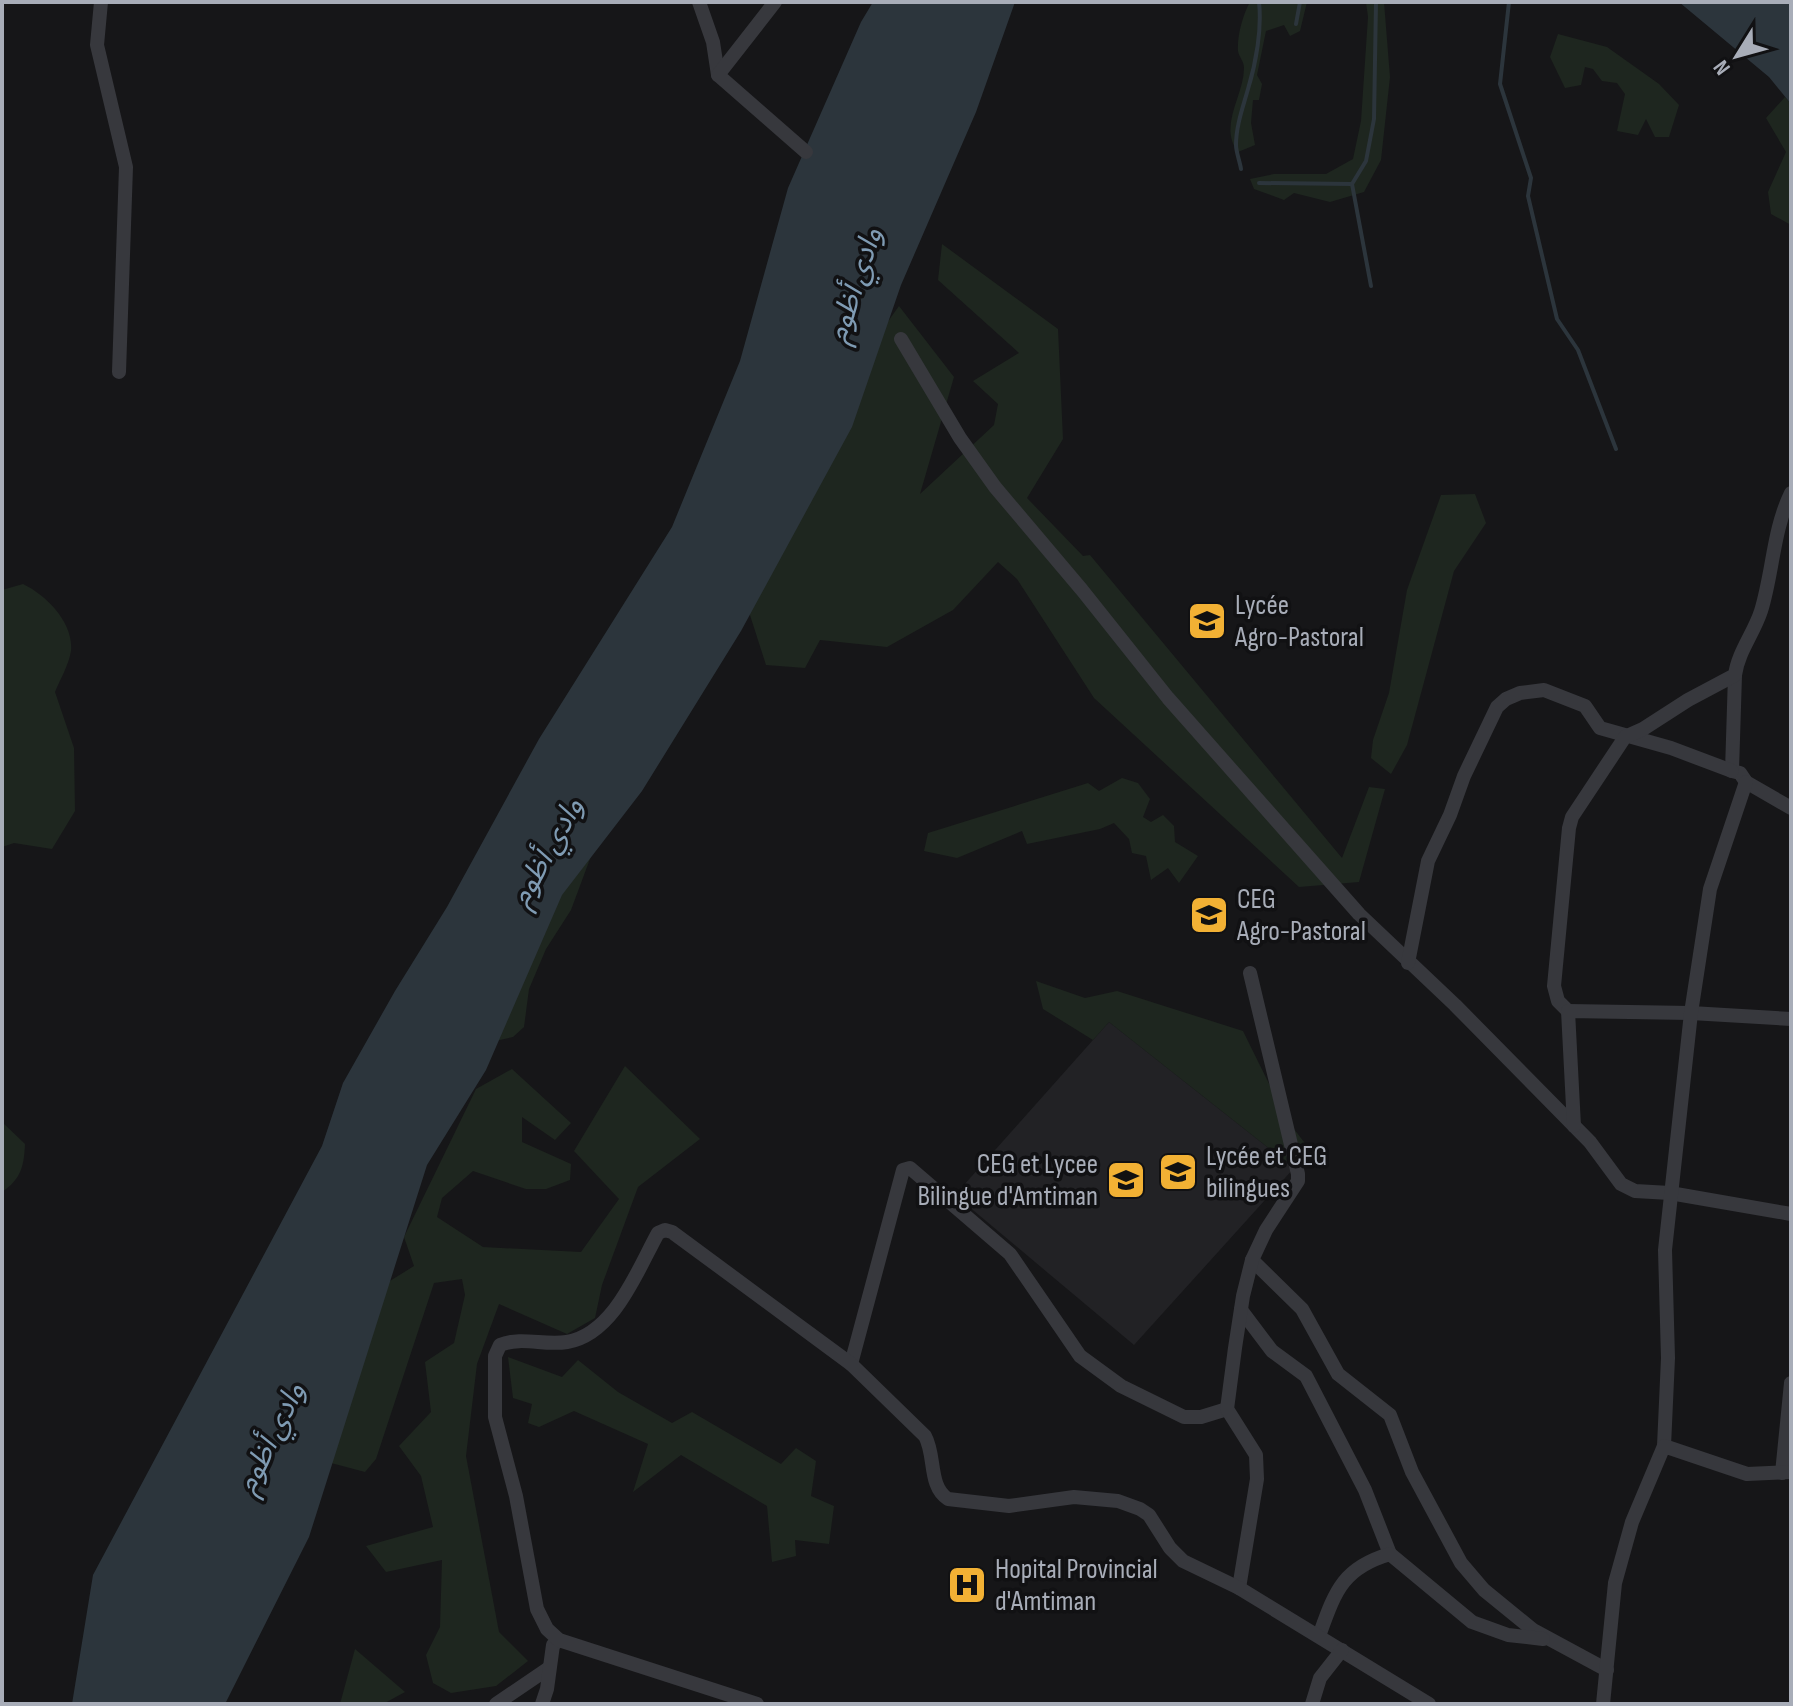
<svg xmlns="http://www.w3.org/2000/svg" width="1793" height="1706" font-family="'Sofia Sans Condensed','Noto Sans Arabic',sans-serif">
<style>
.built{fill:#222225}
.green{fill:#1e261f}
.water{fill:#2c353c}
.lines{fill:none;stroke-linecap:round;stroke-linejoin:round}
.stream{stroke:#2c353c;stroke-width:4}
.street{stroke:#37383d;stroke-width:14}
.labels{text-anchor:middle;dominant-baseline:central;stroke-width:7;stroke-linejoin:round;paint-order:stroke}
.poi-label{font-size:28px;fill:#a8adb8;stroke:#111113;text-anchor:start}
.water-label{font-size:30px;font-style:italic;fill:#7f9bb3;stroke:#111113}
</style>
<rect width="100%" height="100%" fill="#161618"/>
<path class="built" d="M 1109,1022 L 1294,1168 L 1134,1345 L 955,1195 Z"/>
<g class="green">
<path d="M 1250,2 L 1307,2 L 1300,31 L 1290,36 L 1284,25 L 1266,31 L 1257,75 L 1262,84 L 1259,100 L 1253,100 L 1251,123 L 1255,145 L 1238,152 C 1218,126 1244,96 1244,68 C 1244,61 1239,57 1238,51 C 1237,36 1243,14 1250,2 Z"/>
<path d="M 1366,2 L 1384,2 L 1390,77 L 1381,160 L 1364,192 L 1330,202 L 1294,193 L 1284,200 L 1254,189 L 1250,179 L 1274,174 L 1326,174 L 1353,159 L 1361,121 L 1368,17 Z"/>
<path d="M 1558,34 L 1607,47 L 1659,84 L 1679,105 L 1669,137 L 1655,137 L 1646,119 L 1638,135 L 1617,131 L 1625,94 L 1617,83 L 1602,81 L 1593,69 L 1585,67 L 1581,85 L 1565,88 L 1550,57 Z"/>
<path d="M 1785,97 L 1791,104 L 1791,225 L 1771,214 L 1768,192 L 1786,152 L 1766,118 Z"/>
<path d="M 942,244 L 1058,329 L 1063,439 L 1027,498 L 1083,556 L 1090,555 L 1342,858 L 1369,787 L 1385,789 L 1359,882 L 1299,887 L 1094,698 L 1017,579 L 998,562 L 953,610 L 887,647 L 820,640 L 805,668 L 766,665 L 749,612 L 874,341 L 899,306 L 954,377 L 920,494 L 994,425 L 998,404 L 973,381 L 1019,353 L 938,280 Z"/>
<path d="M 1475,494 L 1486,523 L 1454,571 L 1407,745 L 1391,774 L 1371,758 L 1373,740 L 1389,693 L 1407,590 L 1441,495 Z"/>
<path d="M 23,584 C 46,595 74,623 71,651 C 69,664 60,680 55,692 L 74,748 L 75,811 L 52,849 L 14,843 L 2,847 L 2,590 Z"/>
<path d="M 1122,778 L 1138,783 L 1150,799 L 1143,817 L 1151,822 L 1163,815 L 1174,826 L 1175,842 L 1198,856 L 1179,883 L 1168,868 L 1151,880 L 1146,856 L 1132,853 L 1129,839 L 1114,823 L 1100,829 L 1027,844 L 1022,831 L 957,858 L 924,851 L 928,833 L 1088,783 L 1099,791 Z"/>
<path d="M 597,840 L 571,910 L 546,949 L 529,989 L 524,1027 L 513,1037 L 486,1043 L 511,956 Z"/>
<path d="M 1036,981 L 1085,998 L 1117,991 L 1243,1031 L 1287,1120 L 1311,1151 L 1294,1168 L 1109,1022 L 1093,1040 L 1043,1009 Z"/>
<path d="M 625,1066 L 700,1139 L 638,1187 L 602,1285 L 595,1318 L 567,1334 L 499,1304 L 477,1364 L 466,1456 L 499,1632 L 528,1661 L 496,1686 L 451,1693 L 433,1683 L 426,1655 L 440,1627 L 442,1560 L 386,1572 L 366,1546 L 433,1527 L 421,1476 L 399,1446 L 431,1412 L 425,1362 L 454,1343 L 465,1295 L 462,1279 L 434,1283 L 376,1459 L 365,1472 L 301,1455 L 377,1289 L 414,1266 L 404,1237 L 476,1089 L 512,1069 L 571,1123 L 555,1140 L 522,1117 L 522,1142 L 571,1164 L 570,1180 L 546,1189 L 526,1189 L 473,1171 L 442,1198 L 437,1217 L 483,1247 L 581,1252 L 619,1199 L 574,1151 Z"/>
<path d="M 2,1122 L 25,1144 C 24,1166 21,1179 2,1192 Z"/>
<path d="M 508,1357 L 562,1377 L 578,1360 L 618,1392 L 672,1423 L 692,1412 L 781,1464 L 796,1448 L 816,1461 L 811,1496 L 834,1506 L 829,1544 L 795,1540 L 796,1556 L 772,1562 L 767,1506 L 681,1455 L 633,1492 L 648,1444 L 574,1411 L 539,1427 L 528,1423 L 532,1404 L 513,1398 Z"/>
<path d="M 355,1649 L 405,1692 L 383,1704 L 340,1704 Z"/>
</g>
<g class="water">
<path d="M 873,2 L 1015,2 L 976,112 L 901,285 L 852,427 L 741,631 L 642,791 L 562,895 L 486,1070 L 427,1165 L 309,1537 L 225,1704 L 72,1704 L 93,1575 L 322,1146 L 343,1083 L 395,991 L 447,907 L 539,739 L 672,527 L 740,361 L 788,188 L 861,22 Z"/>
<path d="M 1679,2 L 1791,2 L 1791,104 L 1769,77 Z"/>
</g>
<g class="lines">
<g class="stream">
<path d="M 1509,2 L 1500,84 L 1531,178 L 1528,196 L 1557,319 L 1578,350 L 1616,449"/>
<path d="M 1296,24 L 1300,2"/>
<path d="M 1241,169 C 1240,162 1236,152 1236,145 C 1236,126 1243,107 1248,89 C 1256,63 1262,29 1259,2"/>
<path d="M 1259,183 L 1352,184"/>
<path d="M 1371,286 L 1352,184 L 1366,161 L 1374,119 L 1376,2"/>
</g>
<g class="street">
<path d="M 101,2 L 97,45 L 126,167 L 119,372"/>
<path d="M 699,2 L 713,42 L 718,75"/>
<path d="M 775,2 L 718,75 L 806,152"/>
<path d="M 901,339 L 960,438 L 995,487 L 1082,590 L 1168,698 L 1359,914 L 1455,1005 L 1590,1142 L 1621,1184 L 1635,1191 L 1670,1193 L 1791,1214"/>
<path d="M 1735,675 L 1732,771 L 1740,773 L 1746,782 L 1791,808"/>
<path d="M 1408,963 L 1428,861 L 1450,815 L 1464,776 L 1497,707 L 1506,699 L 1520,693 L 1544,690 L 1585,706 L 1600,728 L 1671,748 L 1732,771"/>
<path d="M 1568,1011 L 1558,1001 L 1554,986 L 1569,828 L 1572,817 L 1625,737 L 1643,729 L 1688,700 L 1735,675 C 1738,652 1754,633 1761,611 C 1773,572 1773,530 1791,493"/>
<path d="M 1574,1126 L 1568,1011 L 1691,1013 L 1791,1019"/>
<path d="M 1252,1260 L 1302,1309 L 1338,1374 L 1390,1415 L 1412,1472 L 1461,1563 L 1484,1590 L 1533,1630 L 1607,1670"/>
<path d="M 1241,1310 L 1272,1351 L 1306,1376 L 1365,1490 L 1390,1554"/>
<path d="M 851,1364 L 903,1170 L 910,1168 L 1010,1254 L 1080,1356 L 1121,1386 L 1184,1417 L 1201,1417 L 1227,1409"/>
<path d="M 1664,1446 L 1668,1358 L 1665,1250 L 1691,1013 L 1710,889 L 1746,782"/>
<path d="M 1782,1473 L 1791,1383"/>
<path d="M 1239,1588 L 1257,1479 L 1256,1455 L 1227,1409 L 1235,1348 L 1243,1296 L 1252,1260 L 1266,1230 L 1298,1181 L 1298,1174 L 1250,973"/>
<path d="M 1319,1636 C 1335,1592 1342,1568 1390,1554 L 1472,1622 L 1508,1635 L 1543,1639"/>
<path d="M 496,1704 L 549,1668"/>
<path d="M 542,1704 L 547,1689 L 553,1645 L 559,1640"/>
<path d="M 757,1704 L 559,1640 L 547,1629 L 537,1609 L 516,1496 L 495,1417 L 495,1356 L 500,1345 C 522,1336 544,1346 567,1342 C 614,1334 637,1271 658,1233 L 665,1230 L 672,1232 L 851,1364 L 925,1436 C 936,1456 928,1486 948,1499 L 1009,1506 L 1074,1497 L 1118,1501 L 1140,1509 L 1149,1515 L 1170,1548 L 1183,1561 L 1239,1588 L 1429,1704"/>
<path d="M 1312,1704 L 1320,1678 L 1342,1650"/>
<path d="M 1603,1704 L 1615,1583 L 1632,1522 L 1664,1446 L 1747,1474 L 1791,1472"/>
</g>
</g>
<defs>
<symbol id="university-square" viewBox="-11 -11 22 22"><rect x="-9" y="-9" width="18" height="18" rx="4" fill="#f2b134" stroke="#111113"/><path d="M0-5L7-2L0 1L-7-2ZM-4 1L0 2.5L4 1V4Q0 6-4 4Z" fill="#111"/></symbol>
<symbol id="school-square" viewBox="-11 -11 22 22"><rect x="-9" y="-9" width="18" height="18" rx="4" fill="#f2b134" stroke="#111113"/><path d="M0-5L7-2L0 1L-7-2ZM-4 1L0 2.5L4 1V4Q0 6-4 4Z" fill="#111"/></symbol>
<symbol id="hospital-square" viewBox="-11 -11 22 22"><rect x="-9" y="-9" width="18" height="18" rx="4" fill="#f2b134" stroke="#111113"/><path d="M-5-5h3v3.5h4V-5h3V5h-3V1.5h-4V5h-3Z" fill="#111"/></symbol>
</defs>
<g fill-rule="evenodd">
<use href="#university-square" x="1185" y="599" width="44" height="44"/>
<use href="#university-square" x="1187" y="893" width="44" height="44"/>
<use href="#university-square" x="1156" y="1150" width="44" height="44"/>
<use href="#school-square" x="1104" y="1158" width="44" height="44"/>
<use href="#hospital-square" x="945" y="1563" width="44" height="44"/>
</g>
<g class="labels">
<g class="poi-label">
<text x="1235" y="605">Lycée<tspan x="1235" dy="32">Agro-Pastoral</tspan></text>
<text x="1237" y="899">CEG<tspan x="1237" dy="32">Agro-Pastoral</tspan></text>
<text x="1206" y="1156">Lycée et CEG<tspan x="1206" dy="32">bilingues</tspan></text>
<text x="1098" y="1164" text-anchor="end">CEG et Lycee<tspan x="1098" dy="32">Bilingue d'Amtiman</tspan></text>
<text x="995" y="1569">Hopital Provincial<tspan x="995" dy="32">d'Amtiman</tspan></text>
</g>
<g class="water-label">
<text transform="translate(855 285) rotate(-72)">وادي أظوم</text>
<text transform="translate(547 852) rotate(-61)">وادي أظوم</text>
<text transform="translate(271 1438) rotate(-64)">وادي أظوم</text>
</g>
</g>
<rect width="1793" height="1706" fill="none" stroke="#a8adb8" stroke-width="8"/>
<g transform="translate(1737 56) rotate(233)" stroke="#111113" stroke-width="6" paint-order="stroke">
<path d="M0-6L14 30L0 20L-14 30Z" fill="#a8adb8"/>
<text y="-12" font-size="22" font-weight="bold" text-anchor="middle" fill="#a8adb8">N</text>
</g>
</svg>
